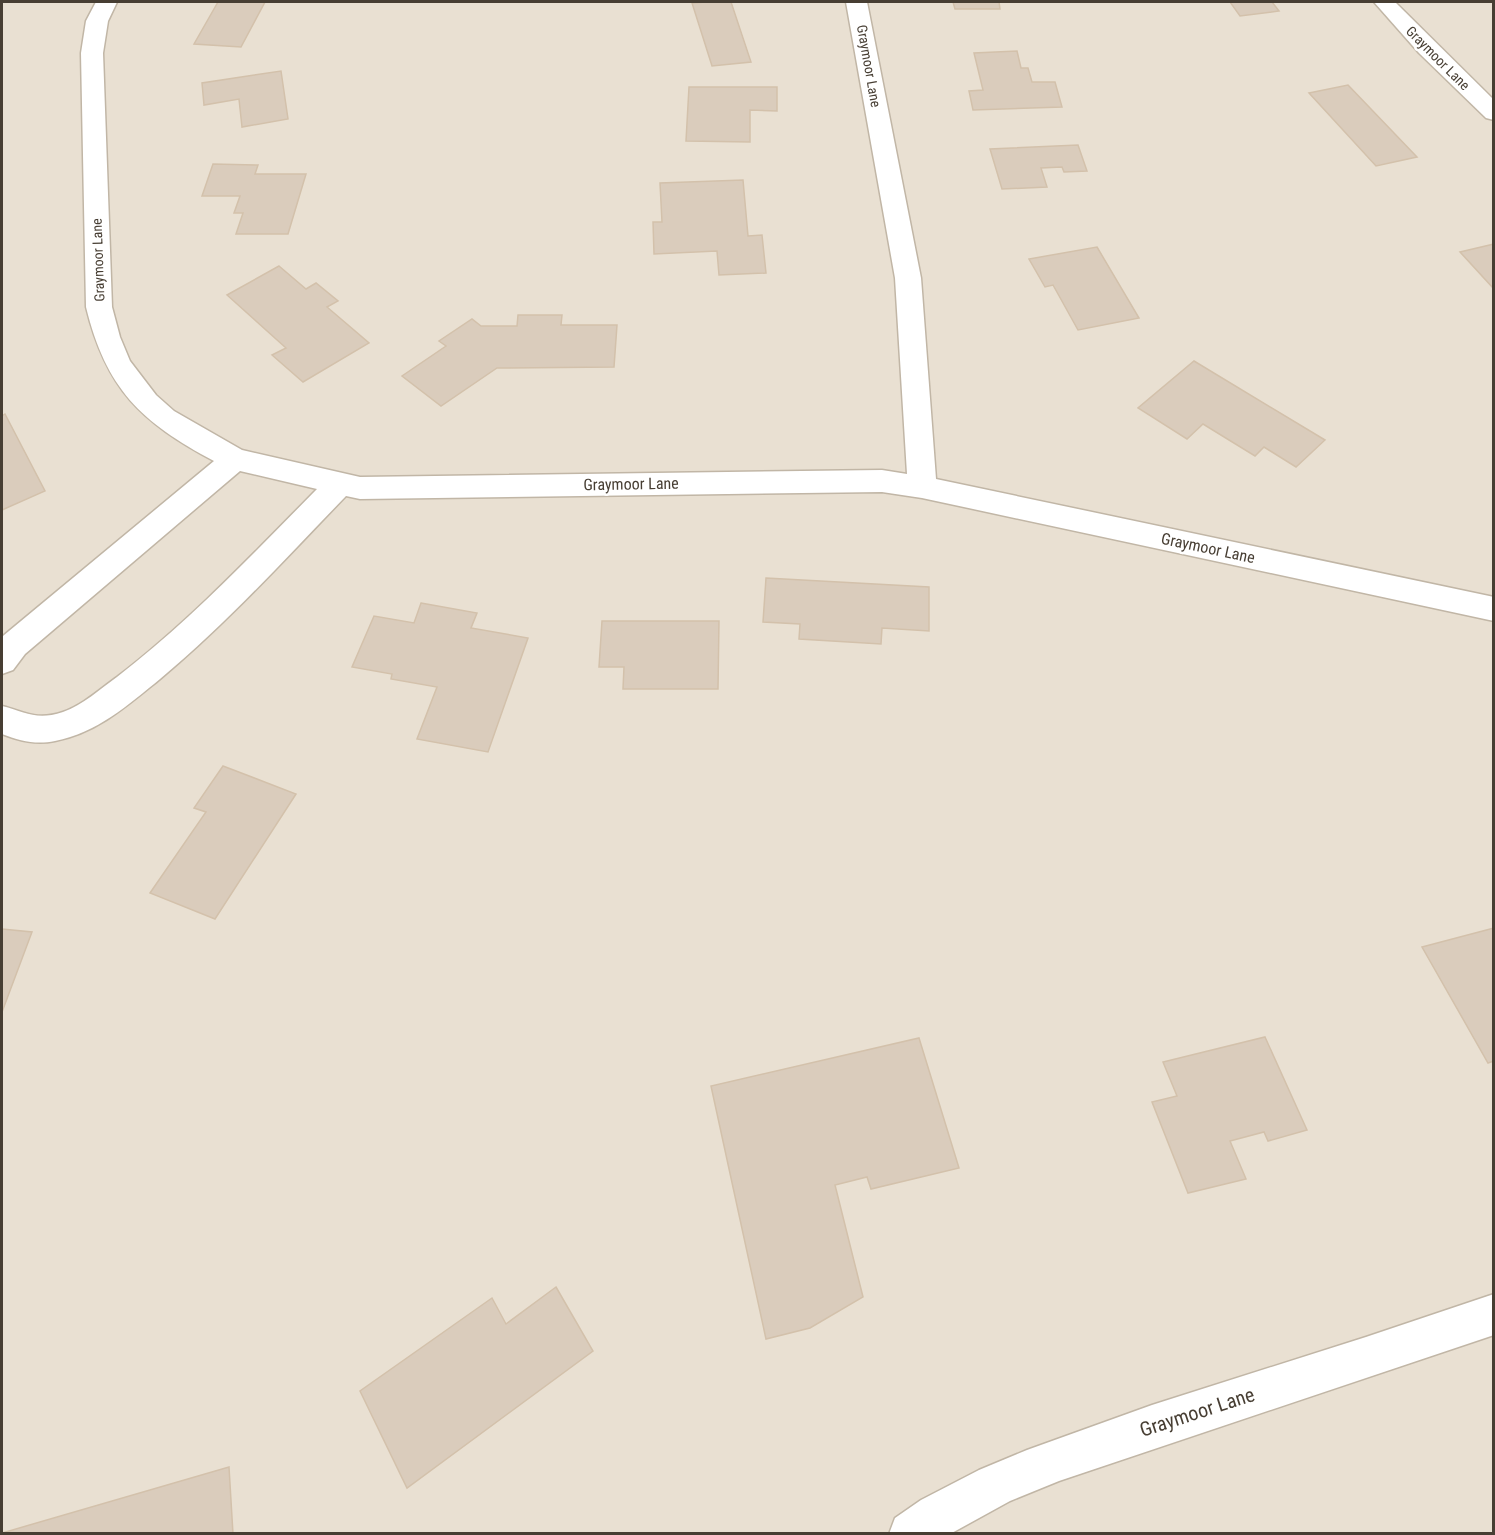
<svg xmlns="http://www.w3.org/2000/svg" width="1495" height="1535" font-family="'Roboto Condensed',sans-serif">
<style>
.residential{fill:#e9e0d2}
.building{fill:#daccbc;stroke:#d3c1ab;stroke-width:1.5}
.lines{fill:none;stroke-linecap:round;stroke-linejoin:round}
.street-casing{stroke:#c1b6a6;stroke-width:3}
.street{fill:#fff;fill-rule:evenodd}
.labels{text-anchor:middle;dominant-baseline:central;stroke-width:5;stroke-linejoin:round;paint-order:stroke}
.far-street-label{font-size:14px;fill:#473e33;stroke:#fff}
.street-label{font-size:16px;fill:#473e33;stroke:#fff}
.near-street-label{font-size:20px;fill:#473e33;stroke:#fff}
</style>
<rect width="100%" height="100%" fill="#f4eee4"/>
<rect class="residential" x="2" y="2" width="1491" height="1531"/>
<g class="building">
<path d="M 218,2 L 265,2 L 241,47 L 194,44 Z"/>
<path d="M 706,2 L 731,2 L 751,62 L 712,66 L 692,3 Z"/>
<path d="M 953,2 L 999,2 L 1000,9 L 955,9 Z"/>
<path d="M 1230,2 L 1272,2 L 1279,11 L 1240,16 Z"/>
<path d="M 1017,51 L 1021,68 L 1028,68 L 1032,82 L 1055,82 L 1062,107 L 973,110 L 969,91 L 983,90 L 974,53 Z"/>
<path d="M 281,71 L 288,119 L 242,127 L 239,99 L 204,105 L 202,83 Z"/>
<path d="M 1348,85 L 1417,157 L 1376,166 L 1309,93 Z"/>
<path d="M 689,87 L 777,87 L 777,111 L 750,110 L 750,142 L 686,141 Z"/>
<path d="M 1078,145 L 1087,171 L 1064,172 L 1062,167 L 1041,168 L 1047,187 L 1002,189 L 990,149 Z"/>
<path d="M 213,164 L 258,165 L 255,174 L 306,174 L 288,234 L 236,234 L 243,213 L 234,213 L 240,196 L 202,196 Z"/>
<path d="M 743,180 L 748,236 L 762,235 L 766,273 L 719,275 L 717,251 L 654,254 L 653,222 L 662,222 L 660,183 Z"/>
<path d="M 1494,244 L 1494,289 L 1460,252 Z"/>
<path d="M 1097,247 L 1139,318 L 1078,330 L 1053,285 L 1045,287 L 1029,259 Z"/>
<path d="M 279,266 L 306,289 L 316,283 L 338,301 L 327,307 L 369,343 L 303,382 L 272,355 L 286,348 L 227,295 Z"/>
<path d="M 518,315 L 562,315 L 561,325 L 617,325 L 614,367 L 497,368 L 441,406 L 402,376 L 446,346 L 439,341 L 472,319 L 481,326 L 517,326 Z"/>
<path d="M 1194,361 L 1325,440 L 1296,467 L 1264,447 L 1255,456 L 1203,424 L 1187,439 L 1138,408 Z"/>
<path d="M 5,414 L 45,491 L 2,510 L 2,416 Z"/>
<path d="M 766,578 L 929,587 L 929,631 L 882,628 L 881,644 L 799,639 L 800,624 L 763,622 Z"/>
<path d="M 421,603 L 477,613 L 471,628 L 528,638 L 488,752 L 417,739 L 437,687 L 391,679 L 392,674 L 352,667 L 374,616 L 414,623 Z"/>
<path d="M 602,621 L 719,621 L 718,689 L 623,689 L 624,667 L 599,667 Z"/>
<path d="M 223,766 L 296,794 L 215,919 L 150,893 L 206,812 L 194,808 Z"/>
<path d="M 1494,928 L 1494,1061 L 1488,1063 L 1422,947 Z"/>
<path d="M 2,929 L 32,932 L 2,1012 Z"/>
<path d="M 1265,1037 L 1307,1130 L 1268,1141 L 1264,1132 L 1230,1141 L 1246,1179 L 1188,1193 L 1152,1102 L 1177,1096 L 1163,1062 Z"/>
<path d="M 919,1038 L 959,1168 L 871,1189 L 867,1177 L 835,1185 L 863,1297 L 810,1328 L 766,1339 L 711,1086 Z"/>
<path d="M 556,1287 L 593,1351 L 407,1488 L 360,1391 L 492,1298 L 506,1324 Z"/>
<path d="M 229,1467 L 233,1534 L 2,1534 L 2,1533 Z"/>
</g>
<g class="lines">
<defs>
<g id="street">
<path d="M 96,2 L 117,2 L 108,21 L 103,53 L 112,307 L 120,337 L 130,361 L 156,395 L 174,411 L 242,450 L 360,477 L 882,470 L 907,474 L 895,278 L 846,2 L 867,2 L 921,278 L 936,479 L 1494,597 L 1494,621 L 922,498 L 882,492 L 360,499 L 346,496 C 286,558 227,623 160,679 C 128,705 97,733 55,741 C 36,745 20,741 2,734 L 2,706 C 26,712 36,721 63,712 C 83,705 100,689 117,677 C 190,621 253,554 317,489 L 240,471 L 25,654 L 13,670 L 2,674 L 3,636 L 214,461 C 141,422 106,389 86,307 L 81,53 L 86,21 Z"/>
<path d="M 1374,2 L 1395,2 L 1494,100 L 1494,120 L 1486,118 L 1419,53 Z"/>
<path d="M 1494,1294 L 1494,1335 L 1059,1481 L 1010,1501 L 950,1534 L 889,1534 L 895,1518 L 921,1500 L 979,1470 L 1027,1450 L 1152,1405 L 1366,1337 Z"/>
</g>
</defs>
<use href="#street" class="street-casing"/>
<use href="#street" class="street"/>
</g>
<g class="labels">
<g class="far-street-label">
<text transform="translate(1438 58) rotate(45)">Graymoor Lane</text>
<text transform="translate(869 66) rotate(80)">Graymoor Lane</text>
<text transform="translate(98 260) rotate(-92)">Graymoor Lane</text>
</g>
<g class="street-label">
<text transform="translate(631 484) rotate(-1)">Graymoor Lane</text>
<text transform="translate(1208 548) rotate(12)">Graymoor Lane</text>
</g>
<g class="near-street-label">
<text transform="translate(1197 1412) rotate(-18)">Graymoor Lane</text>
</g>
</g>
<rect width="1495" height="1535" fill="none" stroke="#473e33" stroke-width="6"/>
</svg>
